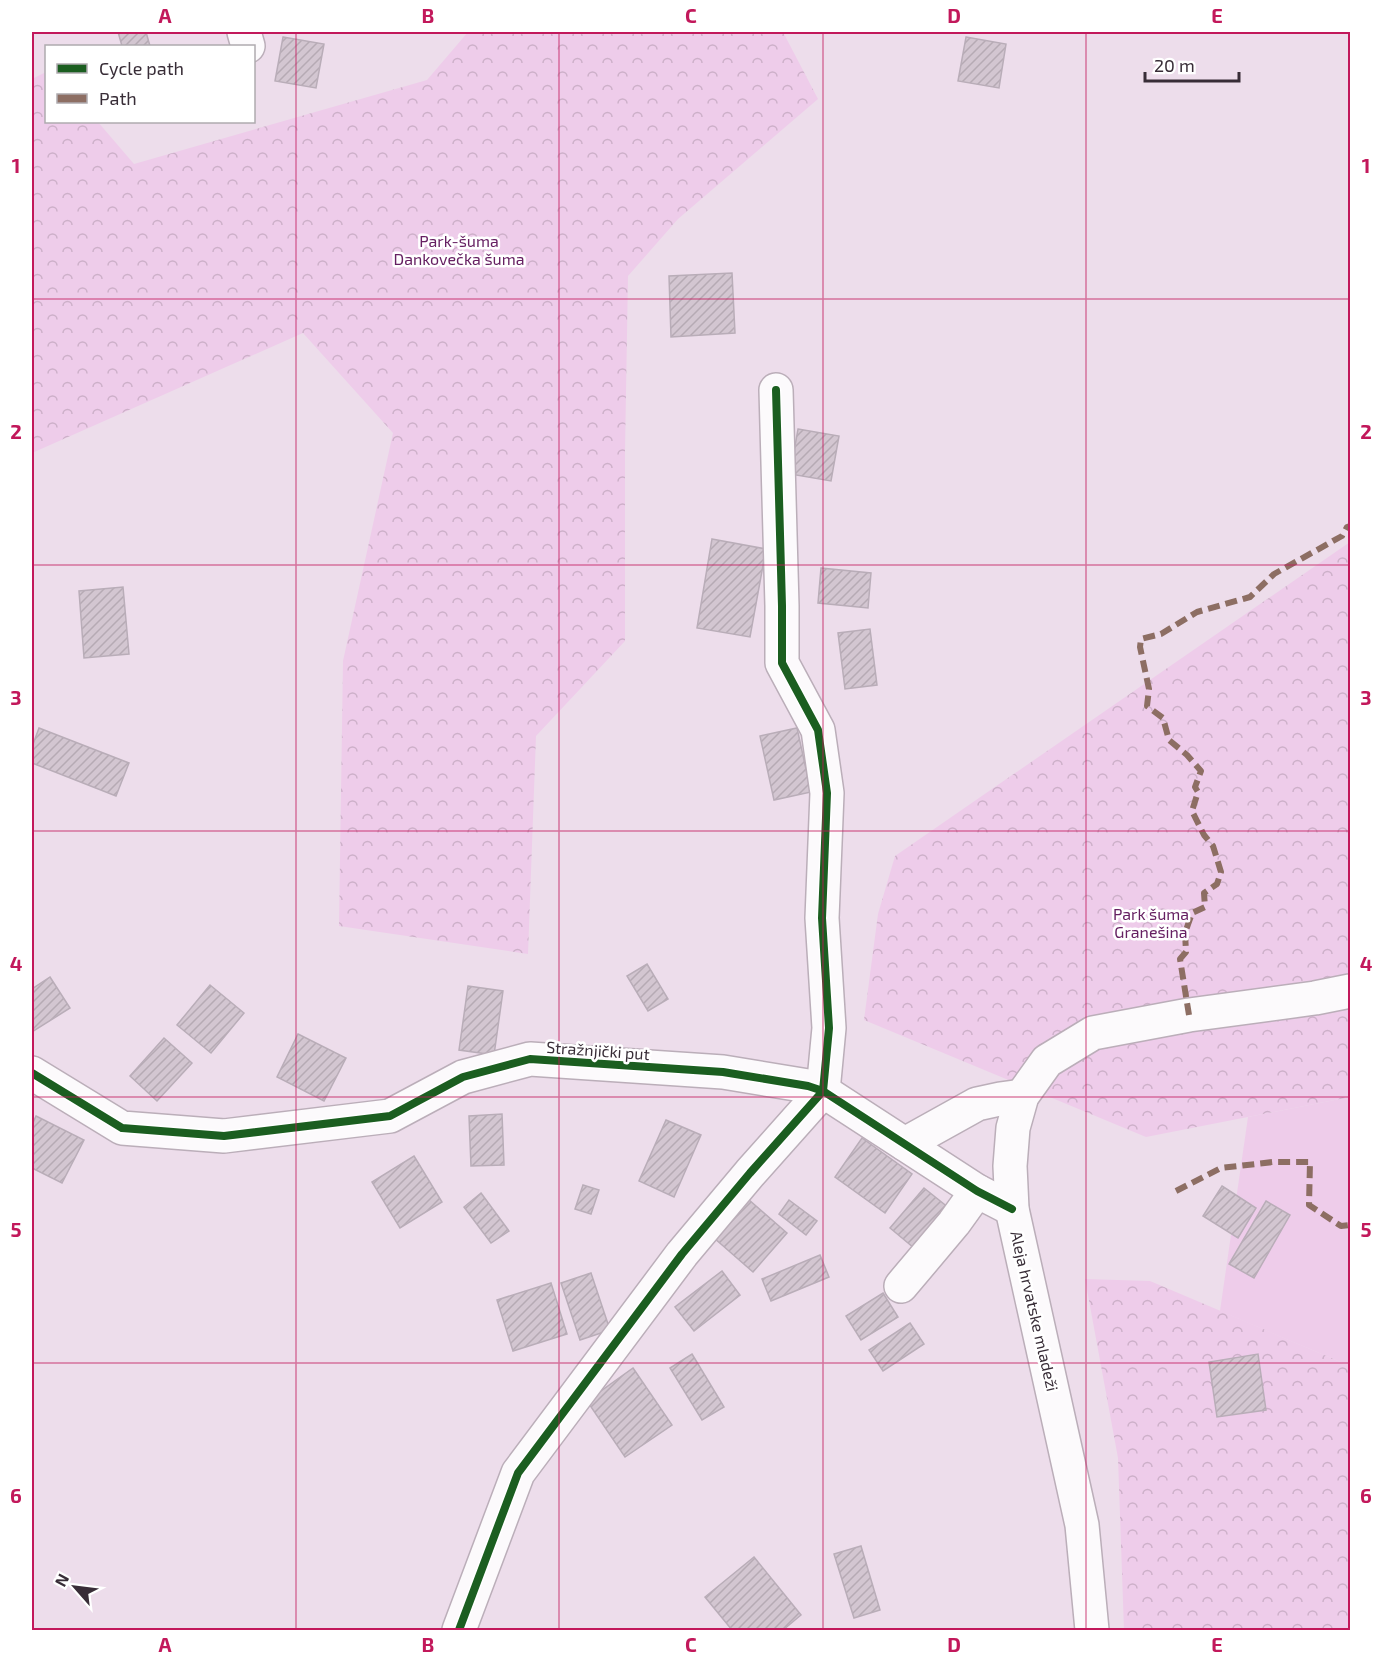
<svg xmlns="http://www.w3.org/2000/svg" width="1382" height="1662" font-family="'Exo 2',sans-serif">
<style>
.grass{fill:#eeccea}
.forest{fill:url(#forest-crowns)}
.building{fill:url(#building-hatch);stroke:#b9adb8;stroke-width:1.5}
.lines{fill:none;stroke-linecap:round;stroke-linejoin:round}
.minor-casing{stroke:#bbaeb9;stroke-width:36}
.minor{stroke:#fcfafc;stroke-width:33}
.quiet{stroke:#8d6e63;stroke-width:6;stroke-dasharray:12 6;stroke-linecap:butt}
.cycleway-casing{stroke:#fff;stroke-width:11}
.cycleway{stroke:#1b5e20;stroke-width:8}
.grid{fill:none;stroke:#c2185b;stroke-width:1.5;stroke-opacity:0.55}
.labels{text-anchor:middle;dominant-baseline:central;stroke-width:5;stroke-linejoin:round;paint-order:stroke}
.park-label{font-size:16px;fill:#662062;stroke:#fff}
.street-label{font-size:16px;fill:#382d37;stroke:#fff}
.neatline{fill:none;stroke:#c2185b;stroke-width:2}
.grid-label{font-size:20px;text-anchor:middle;font-weight:bold;fill:#c2185b}
</style>
<defs>
<pattern id="forest-crowns" width="20" height="18" patternUnits="userSpaceOnUse" patternTransform="scale(1.5)"><rect width="20" height="18" fill="#eeccea"/><path d="M2 6a3 3 0 1 1 6 0M12 15a3 3 0 1 1 6 0" fill="none" stroke="#cdb0c9"/></pattern>
<pattern id="building-hatch" width="6" height="6" patternUnits="userSpaceOnUse" patternTransform="scale(1.5)"><rect width="6" height="6" fill="#d3c6d1"/><path d="M-1 1l2-2M0 6l6-6M5 7l2-2" fill="none" stroke="#b6aab4"/></pattern>
</defs>
<rect width="100%" height="100%" fill="#edddeb"/>
<path class="grass" d="M 1350,1097 L 1350,1366 L 1220,1311 L 1248,1117 Z"/>
<g class="forest">
<path d="M 468,32 L 783,32 L 818,99 L 678,219 L 628,276 L 625,451 L 625,641 L 536,736 L 528,954 L 339,926 L 343,661 L 393,433 L 303,333 L 32,453 L 32,79 L 46,72 L 46,122 L 98,122 L 134,164 L 427,80 Z"/>
<path d="M 1350,542 L 1350,1097 L 1146,1137 L 864,1020 L 878,914 L 895,856 Z"/>
<path d="M 1085,1279 L 1150,1281 L 1350,1366 L 1350,1630 L 1124,1630 L 1118,1458 Z"/>
</g>
<g class="building">
<path d="M 118,32 L 146,32 L 150,46 L 122,46 Z"/>
<path d="M 283,37 L 324,44 L 316,88 L 275,81 Z"/>
<path d="M 966,37 L 1006,44 L 999,88 L 958,81 Z"/>
<path d="M 732,273 L 735,333 L 671,337 L 669,276 Z"/>
<path d="M 798,429 L 839,436 L 831,481 L 790,474 Z"/>
<path d="M 712,539 L 766,549 L 750,637 L 697,628 Z"/>
<path d="M 821,568 L 871,573 L 868,608 L 818,603 Z"/>
<path d="M 123,587 L 129,654 L 84,658 L 79,591 Z"/>
<path d="M 870,629 L 877,685 L 845,689 L 838,633 Z"/>
<path d="M 39,728 L 129,763 L 116,796 L 32,763 L 32,747 Z"/>
<path d="M 797,728 L 811,792 L 774,800 L 760,736 Z"/>
<path d="M 647,964 L 668,999 L 648,1011 L 627,976 Z"/>
<path d="M 50,977 L 70,1008 L 32,1032 L 32,989 Z"/>
<path d="M 210,985 L 244,1013 L 211,1053 L 177,1025 Z"/>
<path d="M 468,986 L 503,991 L 494,1055 L 459,1050 Z"/>
<path d="M 298,1034 L 346,1058 L 324,1101 L 277,1077 Z"/>
<path d="M 164,1038 L 192,1063 L 157,1101 L 130,1076 Z"/>
<path d="M 502,1114 L 504,1165 L 471,1166 L 469,1116 Z"/>
<path d="M 36,1116 L 84,1140 L 62,1183 L 32,1168 L 32,1125 Z"/>
<path d="M 666,1120 L 701,1135 L 674,1197 L 639,1181 Z"/>
<path d="M 862,1138 L 912,1174 L 885,1213 L 835,1177 Z"/>
<path d="M 414,1156 L 442,1202 L 400,1228 L 372,1182 Z"/>
<path d="M 583,1185 L 599,1190 L 591,1214 L 575,1209 Z"/>
<path d="M 1222,1186 L 1256,1208 L 1238,1238 L 1203,1216 Z"/>
<path d="M 924,1188 L 954,1212 L 920,1253 L 890,1228 Z"/>
<path d="M 481,1193 L 509,1231 L 491,1243 L 464,1207 Z"/>
<path d="M 748,1199 L 787,1233 L 753,1272 L 714,1238 Z"/>
<path d="M 789,1200 L 817,1221 L 806,1235 L 779,1214 Z"/>
<path d="M 1266,1201 L 1290,1215 L 1254,1278 L 1229,1264 Z"/>
<path d="M 820,1255 L 829,1277 L 771,1301 L 762,1279 Z"/>
<path d="M 722,1271 L 740,1295 L 694,1331 L 675,1307 Z"/>
<path d="M 591,1273 L 610,1330 L 580,1340 L 561,1283 Z"/>
<path d="M 551,1283 L 567,1334 L 513,1351 L 497,1300 Z"/>
<path d="M 883,1293 L 898,1317 L 861,1340 L 846,1316 Z"/>
<path d="M 910,1323 L 924,1344 L 883,1371 L 869,1350 Z"/>
<path d="M 692,1354 L 724,1407 L 702,1420 L 670,1368 Z"/>
<path d="M 1258,1354 L 1266,1410 L 1217,1417 L 1209,1362 Z"/>
<path d="M 633,1368 L 672,1425 L 625,1457 L 587,1401 Z"/>
<path d="M 861,1546 L 880,1610 L 854,1618 L 834,1554 Z"/>
<path d="M 754,1557 L 801,1615 L 783,1630 L 732,1630 L 705,1597 Z"/>
</g>
<g class="lines">
<defs>
<g id="minor">
<path d="M 244,32 L 248,46"/>
<path d="M 32,1073 L 122,1128 L 224,1136 L 390,1116 L 463,1077 L 530,1059 L 723,1072 L 808,1086 L 823,1091 L 977,1191 L 1012,1209"/>
<path d="M 905,1144 L 977,1104 L 1000,1099 L 1022,1096"/>
<path d="M 901,1286 L 954,1223 L 977,1191"/>
<path d="M 459,1630 L 518,1473 L 682,1254 L 750,1173 L 823,1091 L 829,1028 L 822,918 L 827,793 L 818,730 L 782,663 L 782,606 L 776,390"/>
<path d="M 1092,1630 L 1082,1525 L 1012,1209 L 1010,1166 L 1013,1128 L 1022,1096 L 1047,1061 L 1093,1033 L 1189,1015 L 1315,998 L 1350,991"/>
</g>
</defs>
<use href="#minor" class="minor-casing"/>
<use href="#minor" class="minor"/>
<g class="quiet">
<path d="M 1189,1015 L 1180,959 L 1186,952 L 1185,933 L 1192,913 L 1205,907 L 1204,893 L 1217,884 L 1221,872 L 1213,846 L 1204,835 L 1192,811 L 1198,792 L 1195,787 L 1201,771 L 1187,755 L 1169,740 L 1163,718 L 1147,706 L 1149,689 L 1140,647 L 1141,639 L 1161,634 L 1197,612 L 1250,597 L 1274,574 L 1342,536 L 1347,527 L 1350,526"/>
<path d="M 1176,1191 L 1221,1168 L 1273,1162 L 1310,1162 L 1309,1205 L 1341,1226 L 1350,1225"/>
</g>
<defs>
<g id="cycleway">
<path d="M 32,1073 L 122,1128 L 224,1136 L 390,1116 L 463,1077 L 530,1059 L 723,1072 L 808,1086 L 823,1091 L 977,1191 L 1012,1209"/>
<path d="M 459,1630 L 518,1473 L 682,1254 L 750,1173 L 823,1091 L 829,1028 L 822,918 L 827,793 L 818,730 L 782,663 L 782,606 L 776,390"/>
</g>
</defs>
<use href="#cycleway" class="cycleway-casing"/>
<use href="#cycleway" class="cycleway"/>
</g>
<path class="grid" d="M 296,32 L 296,1630M 559,32 L 559,1630M 823,32 L 823,1630M 1086,32 L 1086,1630M 32,299 L 1350,299M 32,565 L 1350,565M 32,831 L 1350,831M 32,1097 L 1350,1097M 32,1363 L 1350,1363"/>
<g class="labels">
<g class="park-label">
<text x="459" y="240">Park-šuma<tspan x="459" dy="18">Dankovečka šuma</tspan></text>
<text x="1151" y="913">Park šuma<tspan x="1151" dy="18">Granešina</tspan></text>
</g>
<g class="street-label">
<text transform="translate(598 1050) rotate(4)">Stražnjički put</text>
<text transform="translate(1035 1311) rotate(77)">Aleja hrvatske mladeži</text>
</g>
</g>
<rect width="1382" height="1662" fill="none" stroke="#ffffff" stroke-width="66"/>
<rect x="45" y="45" width="210" height="78" fill="#ffffff" stroke="#afabaf" stroke-width="1.5"/>
<rect x="57" y="64" width="30" height="9" fill="#1b5e20" stroke="#afabaf" stroke-width="1.5"/>
<text x="99" y="75" font-size="18" fill="#382d37">Cycle path</text>
<rect x="57" y="94" width="30" height="9" fill="#8d6e63" stroke="#afabaf" stroke-width="1.5"/>
<text x="99" y="105" font-size="18" fill="#382d37">Path</text>
<g transform="translate(75 1587) rotate(298)" stroke="#ffffff" stroke-width="4.5" paint-order="stroke">
<path d="M0-4.5L10 22L0 15L-10 22Z" fill="#382d37"/>
<text y="-9" font-size="16" font-weight="bold" text-anchor="middle" fill="#382d37">N</text>
</g>
<path d="M1145 72v9h94v-9" fill="none" stroke="#382d37" stroke-width="3"/>
<text x="1154" y="72" font-size="18" fill="#382d37" stroke="#ffffff" stroke-width="4.5" paint-order="stroke">20 m</text>
<rect x="33" y="33" width="1316" height="1596" class="neatline"/>
<g class="grid-label">
<text x="165" y="23">A</text>
<text x="428" y="23">B</text>
<text x="691" y="23">C</text>
<text x="954" y="23">D</text>
<text x="1217" y="23">E</text>
<text x="16" y="173">1</text>
<text x="1366" y="173">1</text>
<text x="16" y="439">2</text>
<text x="1366" y="439">2</text>
<text x="16" y="705">3</text>
<text x="1366" y="705">3</text>
<text x="16" y="971">4</text>
<text x="1366" y="971">4</text>
<text x="16" y="1237">5</text>
<text x="1366" y="1237">5</text>
<text x="16" y="1503">6</text>
<text x="1366" y="1503">6</text>
<text x="165" y="1652">A</text>
<text x="428" y="1652">B</text>
<text x="691" y="1652">C</text>
<text x="954" y="1652">D</text>
<text x="1217" y="1652">E</text>
</g>
</svg>
